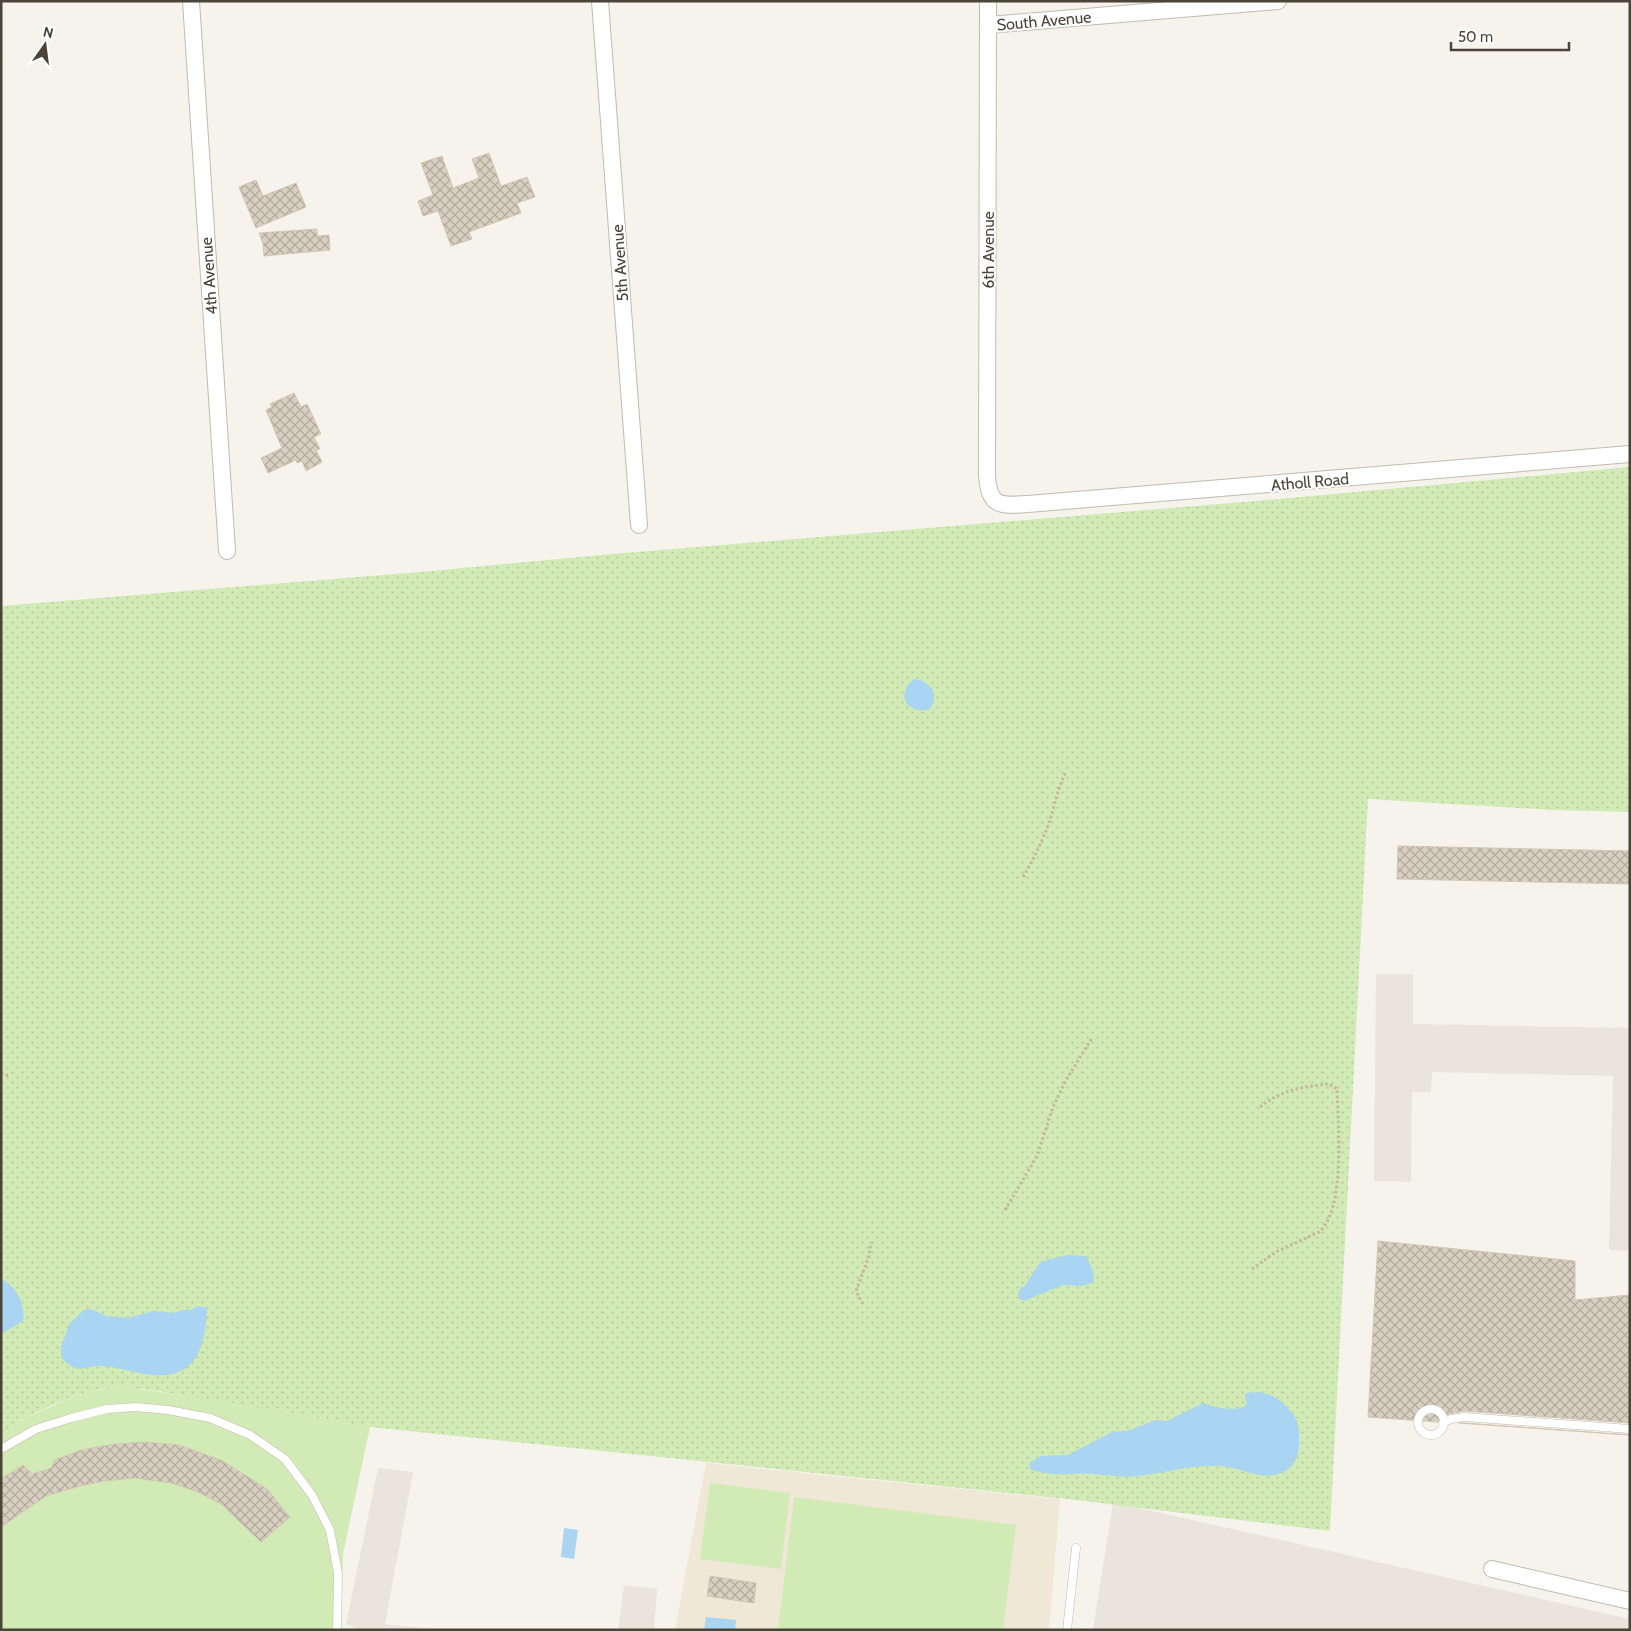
<svg xmlns="http://www.w3.org/2000/svg" width="1631" height="1631" font-family="Cabin,sans-serif">
<style>
.residential{fill:#eae5da}
.education{fill:#efe8d6}
.grass{fill:url(#grass-dots)}
.pitch{fill:#d2eab5}
.water{fill:#a9d4f2}
.building{fill:url(#building-cross-hatch);stroke:#d3c7b4}
.lines{fill:none;stroke-linecap:round;stroke-linejoin:round}
.service-casing{stroke:#c2bbae;stroke-width:9}
.minor-casing{stroke:#c2bbae;stroke-width:18}
.path{stroke:#c4b79f;stroke-width:3;stroke-dasharray:2.5 2.5;stroke-linecap:butt}
.service{stroke:#fff;stroke-width:8}
.minor{stroke:#fff;stroke-width:16}
.labels{text-anchor:middle;dominant-baseline:central;stroke-width:4;stroke-linejoin:round;paint-order:stroke}
.street-label{font-size:16px;fill:#4b4439;stroke:#fff}
</style>
<defs>
<pattern id="grass-dots" width="8" height="8" patternUnits="userSpaceOnUse" patternTransform="scale(1.25)"><rect width="8" height="8" fill="#d2eab5"/><path d="M2 2h.1M6 6h.1" fill="none" stroke="#b6ca9c" stroke-width="1.8" stroke-linecap="round"/></pattern>
<pattern id="building-cross-hatch" width="8" height="8" patternUnits="userSpaceOnUse" patternTransform="scale(1.25)"><rect width="8" height="8" fill="#d8cfc1"/><path d="M0 0l8 8M0 8l8-8" fill="none" stroke="#b1aa9e"/></pattern>
</defs>
<rect width="100%" height="100%" fill="#f6f3ec"/>
<g class="residential">
<path d="M 1376,974 L 1413,974 L 1413,1024 L 1630,1028 L 1630,1251 L 1609,1250 L 1613,1076 L 1432,1072 L 1431,1092 L 1412,1092 L 1411,1182 L 1374,1181 Z"/>
<path d="M 378,1468 L 413,1472 L 385,1624 L 435,1630 L 361,1630 L 346,1624 Z"/>
<path d="M 1113,1502 L 1630,1619 L 1630,1630 L 1093,1630 Z"/>
<path d="M 624,1585 L 657,1589 L 654,1630 L 618,1630 Z"/>
</g>
<path class="education" d="M 706,1463 L 1060,1499 L 1049,1630 L 675,1630 Z"/>
<path class="grass" d="M 1630,467 L 1630,812 L 1552,810 L 1368,799 L 1330,1531 L 1076,1500 L 370,1427 L 158,1391 L 115,1386 L 77,1395 L 50,1406 L 21,1420 L 1,1434 L 1,606 L 432,571 L 601,555 L 1256,501 Z"/>
<g class="pitch">
<path d="M 116,1386 L 190,1396 L 370,1427 L 343,1554 L 341,1630 L 1,1630 L 1,1434 L 21,1420 L 77,1395 Z"/>
<path d="M 710,1483 L 790,1493 L 781,1569 L 700,1559 Z"/>
<path d="M 794,1497 L 1016,1525 L 1003,1630 L 778,1630 Z"/>
</g>
<g class="water">
<path d="M 914,679 C 930,680 940,694 930,709 C 916,714 899,704 906,689 C 907,685 911,682 914,679 Z"/>
<path d="M 1068,1255 L 1086,1256 L 1094,1273 L 1093,1282 L 1083,1286 L 1063,1285 L 1024,1301 L 1019,1298 L 1018,1294 L 1020,1289 L 1025,1286 L 1038,1265 L 1043,1261 Z"/>
<path d="M 1,1279 C 17,1286 25,1305 23,1321 L 1,1334 Z"/>
<path d="M 198,1306 L 207,1308 C 205,1351 195,1382 145,1374 C 131,1372 118,1367 103,1366 C 82,1365 79,1377 61,1357 L 61,1347 L 70,1323 L 84,1310 L 91,1309 L 106,1316 L 127,1318 L 154,1311 L 174,1313 L 182,1310 L 191,1310 Z"/>
<path d="M 1260,1392 C 1264,1394 1270,1394 1274,1397 C 1283,1402 1297,1415 1298,1425 C 1300,1440 1301,1461 1287,1470 C 1264,1484 1244,1468 1221,1466 C 1193,1464 1165,1473 1138,1476 C 1123,1478 1107,1475 1092,1474 C 1079,1473 1066,1475 1054,1474 C 1046,1474 1039,1471 1031,1470 L 1029,1463 L 1041,1456 L 1068,1455 L 1112,1432 L 1127,1431 L 1156,1420 L 1167,1421 L 1203,1403 C 1216,1408 1230,1411 1244,1407 L 1247,1403 L 1245,1398 L 1246,1393 Z"/>
<path d="M 564,1528 L 578,1530 L 574,1559 L 561,1557 Z"/>
<path d="M 706,1617 L 736,1620 L 735,1630 L 704,1630 Z"/>
</g>
<g class="building">
<path d="M 489,153 L 501,186 L 527,177 L 535,197 L 517,203 L 521,213 L 469,232 L 472,239 L 451,246 L 438,211 L 423,216 L 418,201 L 433,195 L 421,163 L 442,156 L 453,188 L 479,178 L 472,159 Z"/>
<path d="M 256,180 L 263,196 L 296,183 L 306,207 L 256,228 L 239,187 Z"/>
<path d="M 317,229 L 317,236 L 329,235 L 330,250 L 264,256 L 263,244 L 259,233 Z"/>
<path d="M 294,393 L 301,407 L 307,404 L 321,434 L 314,437 L 320,449 L 316,450 L 322,462 L 306,471 L 302,461 L 297,463 L 296,460 L 268,473 L 261,458 L 282,448 L 266,410 L 272,407 L 270,404 Z"/>
<path d="M 1398,846 L 1630,851 L 1630,884 L 1397,879 Z"/>
<path d="M 1378,1241 L 1575,1261 L 1575,1300 L 1630,1295 L 1630,1423 L 1464,1411 L 1449,1414 L 1440,1418 L 1438,1422 L 1368,1417 Z"/>
<path d="M 1459,1423 L 1464,1423 L 1630,1435 Z"/>
<path d="M 145,1442 L 179,1445 L 223,1461 L 267,1489 L 290,1517 L 261,1542 L 221,1504 L 198,1492 L 172,1483 L 135,1478 L 104,1481 L 80,1486 L 46,1496 L 1,1527 L 1,1479 L 23,1465 L 32,1474 L 51,1468 L 55,1460 L 81,1450 L 115,1444 Z"/>
<path d="M 710,1576 L 756,1583 L 754,1603 L 707,1596 Z"/>
</g>
<g class="lines">
<defs>
<g id="service">
<circle cx="1431" cy="1422" r="13"/>
<path d="M 1443,1423 L 1451,1419 L 1464,1417 L 1630,1429"/>
<path d="M 1,1449 L 36,1429 L 71,1418 L 107,1409 L 136,1407 L 168,1410 L 210,1418 L 250,1435 L 285,1459 L 312,1495 L 330,1530 L 338,1573 L 337,1630"/>
<path d="M 1067,1630 L 1076,1548"/>
</g>
<g id="minor">
<path d="M 191,1 L 227,551"/>
<path d="M 600,1 L 639,525"/>
<path d="M 988,1 L 987,475 C 989,507 1000,506 1028,504 L 1630,454"/>
<path d="M 988,25 L 1278,1"/>
<path d="M 1492,1569 L 1630,1601"/>
</g>
</defs>
<use href="#service" class="service-casing"/>
<use href="#minor" class="minor-casing"/>
<g class="path">
<path d="M 1023,877 C 1032,862 1039,847 1046,831 C 1054,812 1056,791 1066,772"/>
<path d="M 1,1073 L 10,1076"/>
<path d="M 1005,1210 L 1037,1156 L 1053,1107 L 1066,1080 L 1092,1038"/>
<path d="M 1252,1269 L 1276,1252 L 1319,1232 C 1346,1209 1338,1123 1337,1089 L 1329,1084 C 1304,1086 1277,1091 1258,1109"/>
<path d="M 863,1304 L 856,1291 L 869,1256 L 871,1242"/>
</g>
<use href="#service" class="service"/>
<use href="#minor" class="minor"/>
</g>
<g class="labels">
<g class="street-label">
<text transform="translate(1044 21) rotate(-5)">South Avenue</text>
<text transform="translate(988 250) rotate(-90)">6th Avenue</text>
<text transform="translate(620 263) rotate(-94)">5th Avenue</text>
<text transform="translate(209 276) rotate(-94)">4th Avenue</text>
<text transform="translate(1310 482) rotate(-5)">Atholl Road</text>
</g>
</g>
<rect width="1631" height="1631" fill="none" stroke="#4b4439" stroke-width="5"/>
<g transform="translate(45 45) rotate(14)" stroke="#ffffff" stroke-width="4" paint-order="stroke">
<path d="M0-4L9 19L0 12L-9 19Z" fill="#4b4439"/>
<text y="-8" font-size="14" font-weight="bold" text-anchor="middle" fill="#4b4439">N</text>
</g>
<path d="M1451 42v8h118v-8" fill="none" stroke="#4b4439" stroke-width="2.5"/>
<text x="1458" y="42" font-size="15" fill="#4b4439" stroke="#ffffff" stroke-width="4" paint-order="stroke">50 m</text>
</svg>
